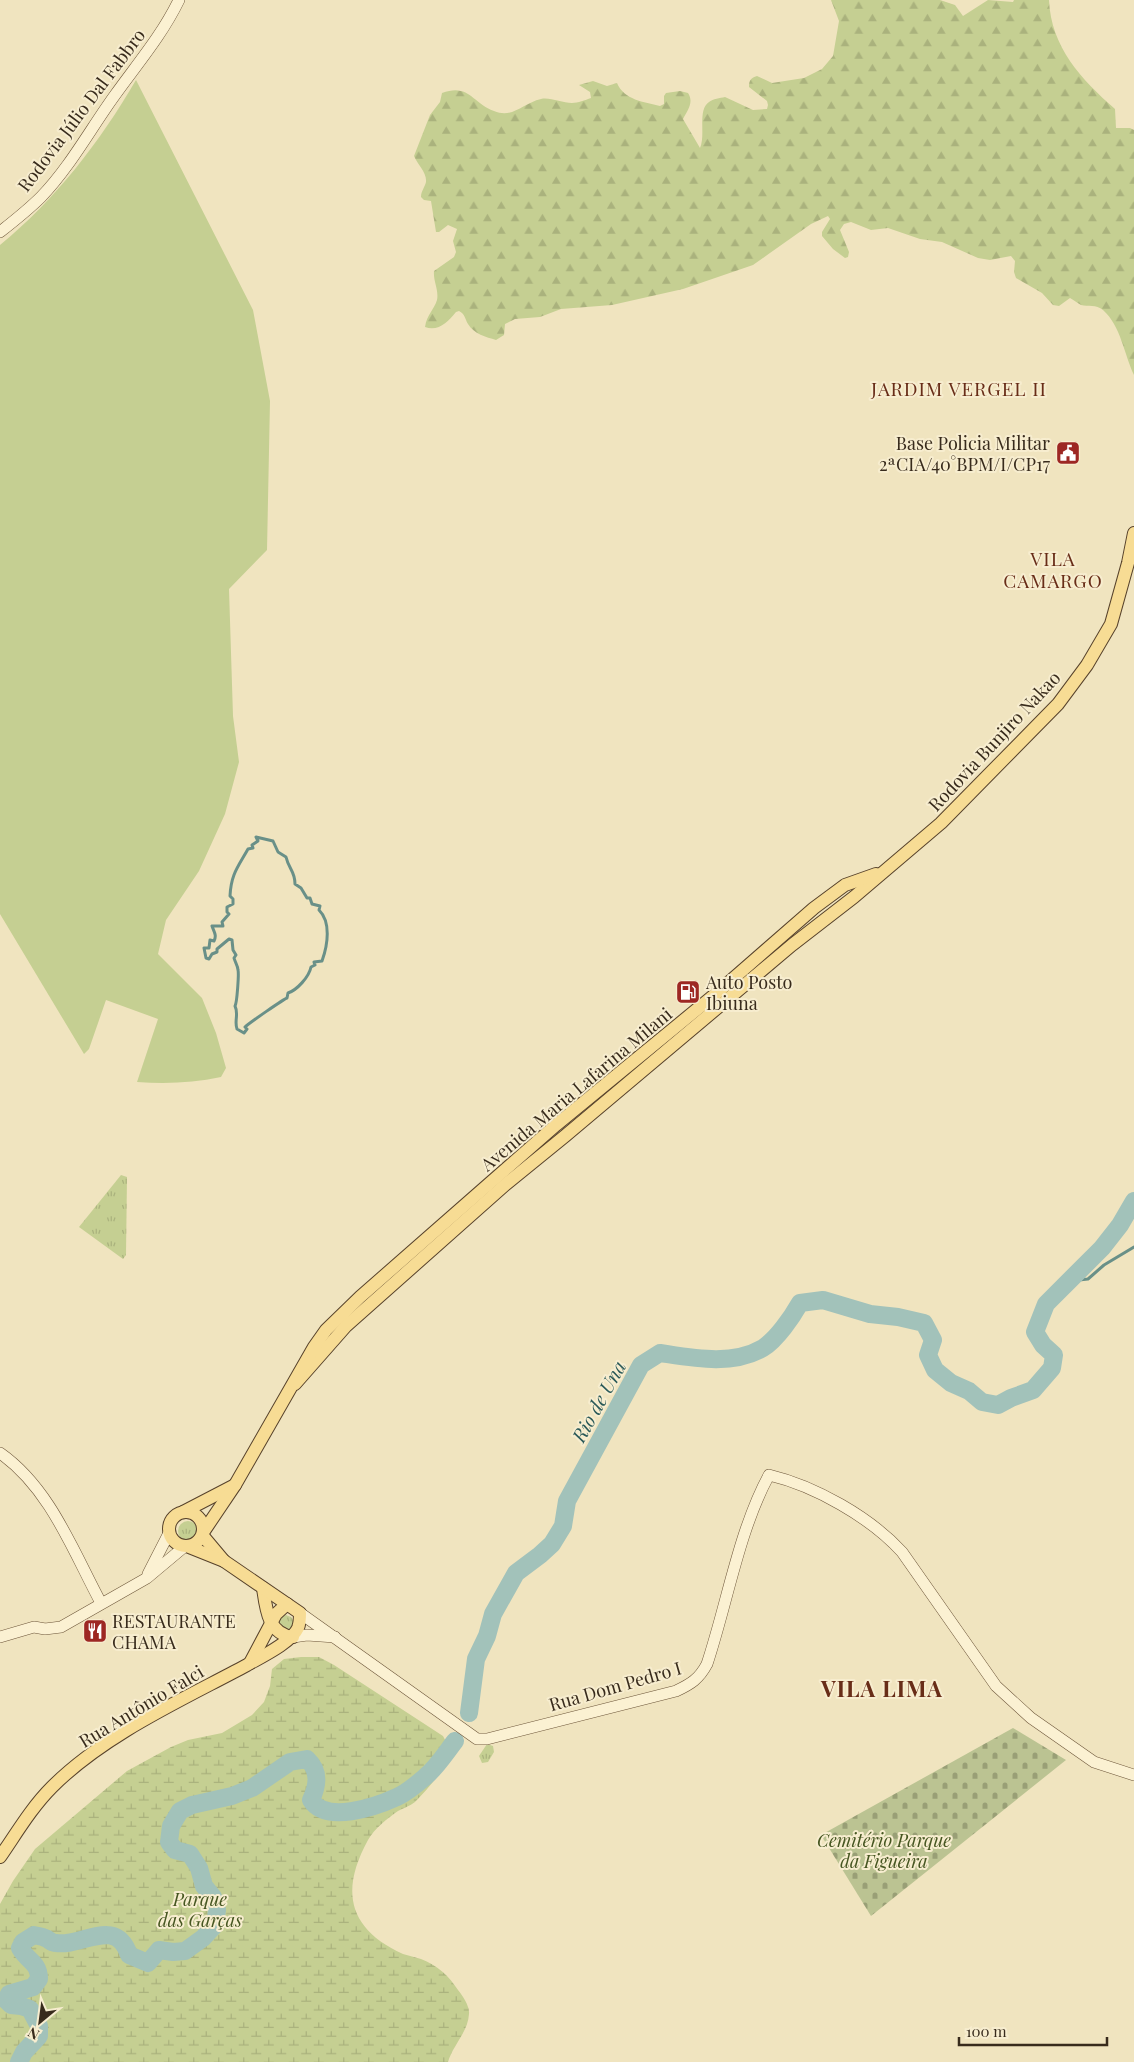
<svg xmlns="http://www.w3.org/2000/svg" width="1134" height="2062" font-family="'Playfair Display',serif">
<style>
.forest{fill:url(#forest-firs)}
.wetland{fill:url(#wetland-marsh)}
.cemetery{fill:url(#cemetery-stones)}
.park{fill:url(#park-tufts)}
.garden{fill:#c5cf92}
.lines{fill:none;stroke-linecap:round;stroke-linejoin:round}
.stream{stroke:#699088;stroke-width:3}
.river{stroke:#a2c2ba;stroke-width:18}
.secondary-casing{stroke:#6c5539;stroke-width:12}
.primary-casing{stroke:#57422b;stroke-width:14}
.secondary{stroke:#fbf1d2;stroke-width:11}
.primary{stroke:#f7dc94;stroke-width:12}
.labels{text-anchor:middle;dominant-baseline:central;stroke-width:4;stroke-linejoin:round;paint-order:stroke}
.street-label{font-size:18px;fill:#382b1c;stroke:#f7edcf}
.poi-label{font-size:18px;fill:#382b1c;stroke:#f7edcf;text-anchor:start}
.park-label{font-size:18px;font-style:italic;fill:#465621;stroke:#f7edcf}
.neighbourhood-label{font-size:19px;letter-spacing:1px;fill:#682d18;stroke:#f7edcf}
.water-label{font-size:19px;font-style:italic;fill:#2a5958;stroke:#f7edcf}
.district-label{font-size:22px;font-weight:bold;letter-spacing:1px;fill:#682d18;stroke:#f7edcf}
</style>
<defs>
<pattern id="forest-firs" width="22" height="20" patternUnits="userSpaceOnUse" patternTransform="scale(1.25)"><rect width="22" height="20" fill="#c5cf92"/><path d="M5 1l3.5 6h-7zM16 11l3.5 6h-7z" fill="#aab27d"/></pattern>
<pattern id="wetland-marsh" width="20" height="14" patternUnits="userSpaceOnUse" patternTransform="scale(1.25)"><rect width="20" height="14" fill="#c5cf92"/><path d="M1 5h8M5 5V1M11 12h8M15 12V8" fill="none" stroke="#aab27d"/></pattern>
<pattern id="cemetery-stones" width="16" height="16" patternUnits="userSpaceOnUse" patternTransform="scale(1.25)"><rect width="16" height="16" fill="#bbc392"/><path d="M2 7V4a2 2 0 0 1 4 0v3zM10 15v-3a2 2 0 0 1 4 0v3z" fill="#999f76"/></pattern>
<pattern id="park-tufts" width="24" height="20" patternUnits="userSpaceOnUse" patternTransform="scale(1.25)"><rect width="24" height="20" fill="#c5cf92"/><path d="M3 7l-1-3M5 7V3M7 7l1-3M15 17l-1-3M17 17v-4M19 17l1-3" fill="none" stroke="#aab27d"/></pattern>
</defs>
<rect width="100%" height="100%" fill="#f0e4bf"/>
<path class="forest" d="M 831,0 L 940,0 L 955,5 L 963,16 L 988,0 L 1013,2 L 1014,0 L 1049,0 C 1051,47 1081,79 1115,109 L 1116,128 L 1130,128 L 1134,130 L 1134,375 C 1124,354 1121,326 1103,310 C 1096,304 1088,307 1081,305 C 1077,303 1074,300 1070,298 L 1059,306 L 1053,305 L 1042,293 L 1016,278 L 1014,272 L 1015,261 L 1011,256 L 990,260 L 978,258 L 942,242 L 920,239 L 888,228 L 871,230 L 851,222 L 844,224 L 840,230 L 849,252 L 848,257 L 845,258 L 833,249 L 822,236 L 822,232 L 830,219 L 828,216 L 811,224 L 753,265 L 683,289 L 612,305 L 561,309 L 540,317 L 515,319 L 505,324 L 504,335 L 496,340 C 486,337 474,334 468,324 C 465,319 465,314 459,311 L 456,312 C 448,322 438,332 425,327 C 427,314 434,310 437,300 C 439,290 433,281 434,271 L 454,257 L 456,252 L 453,241 L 457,229 L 448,225 L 439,232 L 436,232 L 431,201 L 424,200 L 421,197 C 421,191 425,187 426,182 C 427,172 417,164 414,156 L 430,115 L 440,102 L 442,93 C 469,83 472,103 494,111 C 513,119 523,103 541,99 C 550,97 562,103 572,103 C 578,103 585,100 591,98 L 590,92 L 579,85 L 593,81 L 607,86 L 617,83 C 624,100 644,102 660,106 L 664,104 L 664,96 L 666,93 L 680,91 L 688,93 C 694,102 688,110 683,119 L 700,148 C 706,135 697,110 709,102 C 713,99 720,98 725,97 L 753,110 L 767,109 L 768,105 L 767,101 L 749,87 C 749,80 751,78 757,76 L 772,83 L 804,78 L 822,69 L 833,56 L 839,21 Z"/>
<path class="wetland" d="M 301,1657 L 319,1657 L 334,1665 L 443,1736 L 453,1755 C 442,1771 429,1788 415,1802 C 410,1806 403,1808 398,1811 C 388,1818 374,1829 368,1840 C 340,1891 348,1929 403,1954 C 409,1956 415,1957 421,1959 C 437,1965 449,1976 458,1990 C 463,1996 470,2007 469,2014 C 468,2032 453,2045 448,2062 L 0,2062 L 0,1904 L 13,1881 L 35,1849 L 127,1771 L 171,1747 L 188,1740 L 222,1733 L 252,1715 L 264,1702 L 270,1686 L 272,1669 L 284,1659 Z"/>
<path class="cemetery" d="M 1013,1728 L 1066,1760 L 871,1916 L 821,1835 Z"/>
<g class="park">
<path d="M 121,1175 L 127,1177 L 126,1255 L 123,1259 L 79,1227 Z"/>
<circle cx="188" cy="1531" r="10"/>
<path d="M 286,1615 L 291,1617 L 295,1623 L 287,1633 L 278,1623 L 281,1617 Z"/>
<path d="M 487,1744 L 493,1746 L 494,1752 L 488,1762 L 482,1763 L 479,1756 Z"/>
</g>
<path class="garden" d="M 136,80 L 253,310 L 270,401 L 267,550 L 229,589 L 233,716 L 239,762 L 225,814 L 199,871 L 166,920 L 158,954 L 202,998 L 216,1033 L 226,1068 L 221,1077 C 193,1083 166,1084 137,1082 L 158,1019 L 106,1000 L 89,1049 L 84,1054 L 0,914 L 0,245 C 55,200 100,142 136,80 Z"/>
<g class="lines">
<g class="stream">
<path d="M 256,837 L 273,841 L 278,852 L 286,857 C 289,870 295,871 295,884 L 301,888 L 307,898 L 310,898 L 312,904 L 320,906 L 319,910 C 331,922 328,944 322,961 L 314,962 L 315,965 L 311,967 C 309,977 297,990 288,993 L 287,998 C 284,999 249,1023 245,1027 L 247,1029 L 244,1033 L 237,1029 C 234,1021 239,1014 235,1006 C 237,1003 239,974 238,970 C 238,966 235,962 234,958 L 236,955 L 233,950 L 232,940 L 229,939 L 217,949 L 217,952 L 212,954 L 209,959 L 206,958 L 204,948 L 209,948 L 210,940 L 214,941 C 217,935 214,932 212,926 L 223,926 L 222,922 L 229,914 L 227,912 L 227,907 L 233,904 L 233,899 L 230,896 C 231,874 238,867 248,849 L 253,848 L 252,845 L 258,841 Z"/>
<path d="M 1070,1281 L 1088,1279 L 1104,1265 L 1134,1247"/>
</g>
<g class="river">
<path d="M 469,1713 L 476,1659 L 487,1636 L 493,1614 L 516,1573 L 540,1555 L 552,1544 L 563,1526 L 567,1501 L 641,1365 L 660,1353 C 693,1358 732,1366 763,1348 C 777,1339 792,1317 800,1303 L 823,1300 L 870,1314 L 898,1317 L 924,1323 L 933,1340 L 928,1355 L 935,1370 L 951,1383 L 969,1391 L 982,1402 L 998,1405 L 1011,1398 L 1033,1390 L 1052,1368 L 1054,1355 L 1043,1345 L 1035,1332 L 1046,1304 L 1102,1248 L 1120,1225 L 1134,1201"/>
<path d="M 19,2062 L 24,2052 L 39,2036 L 39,2026 L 30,2009 L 21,2006 L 11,2005 L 6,2000 L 9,1994 L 33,1987 L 39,1979 C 39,1962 28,1962 20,1948 L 23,1942 L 34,1935 C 37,1936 42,1936 45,1938 C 49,1939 51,1943 56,1943 C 82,1947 116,1916 129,1955 L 148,1963 L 159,1950 L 173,1952 L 185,1951 L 203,1938 L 215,1925 L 217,1910 L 213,1897 L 204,1886 L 199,1868 L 190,1854 L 175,1850 L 169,1842 L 171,1826 L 180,1811 L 192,1805 L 232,1796 L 252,1788 L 290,1762 L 307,1759 C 320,1771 318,1785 311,1800 C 326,1824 375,1807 397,1797 C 406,1793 417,1784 425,1777 C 437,1767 445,1754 455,1741"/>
</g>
<defs>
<g id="secondary">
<path d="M 0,232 C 14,221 28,210 41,197 C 70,167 91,128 115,95 C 138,63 162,35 179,0"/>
<path d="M 0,1453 C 50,1488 73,1551 101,1603"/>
<path d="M 148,1574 L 169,1533"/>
<path d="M 300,1613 L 477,1739 L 487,1739 L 676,1691 C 691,1684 699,1679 707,1664 C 727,1604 739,1530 769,1475 C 815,1486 870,1517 902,1552 L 996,1686 L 1031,1718 L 1094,1762 L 1134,1775"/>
<path d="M 0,1637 L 34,1627 L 45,1629 L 61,1627 L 147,1578 L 184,1547"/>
<path d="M 293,1637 L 307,1635 L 335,1637"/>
</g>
<g id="primary">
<path d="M 295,1384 L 346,1326 L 506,1184 L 565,1136 L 792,945 L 854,897 L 941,823 L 1058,704 L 1087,665 L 1111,624 L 1128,563 L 1134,533"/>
<circle cx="186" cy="1529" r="17"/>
<path d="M 183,1512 L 235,1485"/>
<path d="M 204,1531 L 235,1485 L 314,1347 L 326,1330 L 360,1297 L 556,1125 L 712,997 L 814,908 L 845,885 L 876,874"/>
<path d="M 203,1536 L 224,1561"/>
<path d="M 263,1588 C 266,1609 268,1634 293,1637"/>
<path d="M 250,1663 L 276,1614 L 287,1604"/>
<path d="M 0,1857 C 16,1834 31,1808 52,1787 C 105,1734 182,1700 247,1665 C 261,1657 292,1642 298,1628 C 300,1623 300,1617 300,1613 L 224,1561 L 189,1547"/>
</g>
</defs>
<use href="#secondary" class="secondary-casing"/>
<use href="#primary" class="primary-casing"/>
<use href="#secondary" class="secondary"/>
<use href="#primary" class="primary"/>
</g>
<defs>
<symbol id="civic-square" viewBox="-11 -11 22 22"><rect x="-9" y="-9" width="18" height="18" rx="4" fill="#9d2723" stroke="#f7edcf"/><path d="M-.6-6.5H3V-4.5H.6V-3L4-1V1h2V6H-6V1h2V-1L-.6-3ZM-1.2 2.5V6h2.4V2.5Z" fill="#fff"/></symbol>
<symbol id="fuel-square" viewBox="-11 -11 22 22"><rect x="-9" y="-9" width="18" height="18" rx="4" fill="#9d2723" stroke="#f7edcf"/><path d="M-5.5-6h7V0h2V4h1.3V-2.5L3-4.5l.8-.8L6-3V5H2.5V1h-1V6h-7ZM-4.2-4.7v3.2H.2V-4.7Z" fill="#fff"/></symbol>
<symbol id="restaurant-square" viewBox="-11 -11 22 22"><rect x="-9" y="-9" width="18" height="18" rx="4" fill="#9d2723" stroke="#f7edcf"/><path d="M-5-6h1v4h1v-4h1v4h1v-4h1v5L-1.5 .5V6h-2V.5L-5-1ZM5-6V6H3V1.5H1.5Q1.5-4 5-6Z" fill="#fff"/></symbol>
</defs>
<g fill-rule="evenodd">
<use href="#civic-square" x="1054" y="439" width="28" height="28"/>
<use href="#fuel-square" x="674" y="978" width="28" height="28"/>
<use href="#restaurant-square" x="81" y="1617" width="28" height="28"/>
</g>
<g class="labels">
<g class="street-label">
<text transform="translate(81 110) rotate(-53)">Rodovia Júlio Dal Fabbro</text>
<text transform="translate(994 741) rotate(-47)">Rodovia Bunjiro Nakao</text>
<text transform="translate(576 1089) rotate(-40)">Avenida Maria Lafarina Milani</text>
<text transform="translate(615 1686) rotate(-16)">Rua Dom Pedro I</text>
<text transform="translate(141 1706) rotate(-31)">Rua Antônio Falci</text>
</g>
<g class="poi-label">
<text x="1050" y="443" text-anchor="end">Base Policia Militar<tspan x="1050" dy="21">2ªCIA/40°BPM/I/CP17</tspan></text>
<text x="706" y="982">Auto Posto<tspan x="706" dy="21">Ibiuna</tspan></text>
<text x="112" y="1621">RESTAURANTE<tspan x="112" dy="21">CHAMA</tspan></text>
</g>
<g class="park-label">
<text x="884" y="1840">Cemitério Parque<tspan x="884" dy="21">da Figueira</tspan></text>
<text x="200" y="1899">Parque<tspan x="200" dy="21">das Garças</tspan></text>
</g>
<g class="neighbourhood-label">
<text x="959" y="388">JARDIM VERGEL II</text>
<text x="1053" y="558">VILA<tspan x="1053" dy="22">CAMARGO</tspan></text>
</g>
<g class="water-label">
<text transform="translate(598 1401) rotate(-61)">Rio de Una</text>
</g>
<g class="district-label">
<text x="882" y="1688">VILA LIMA</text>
</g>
</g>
<g transform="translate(40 2022) rotate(209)" stroke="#f7edcf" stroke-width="4" paint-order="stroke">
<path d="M0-4L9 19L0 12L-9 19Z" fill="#382b1c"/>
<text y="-8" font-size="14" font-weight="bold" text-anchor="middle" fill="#382b1c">N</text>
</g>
<path d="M959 2037v8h148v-8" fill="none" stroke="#382b1c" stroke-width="2.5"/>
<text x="966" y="2037" font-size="15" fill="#382b1c" stroke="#f7edcf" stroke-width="4" paint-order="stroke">100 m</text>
</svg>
